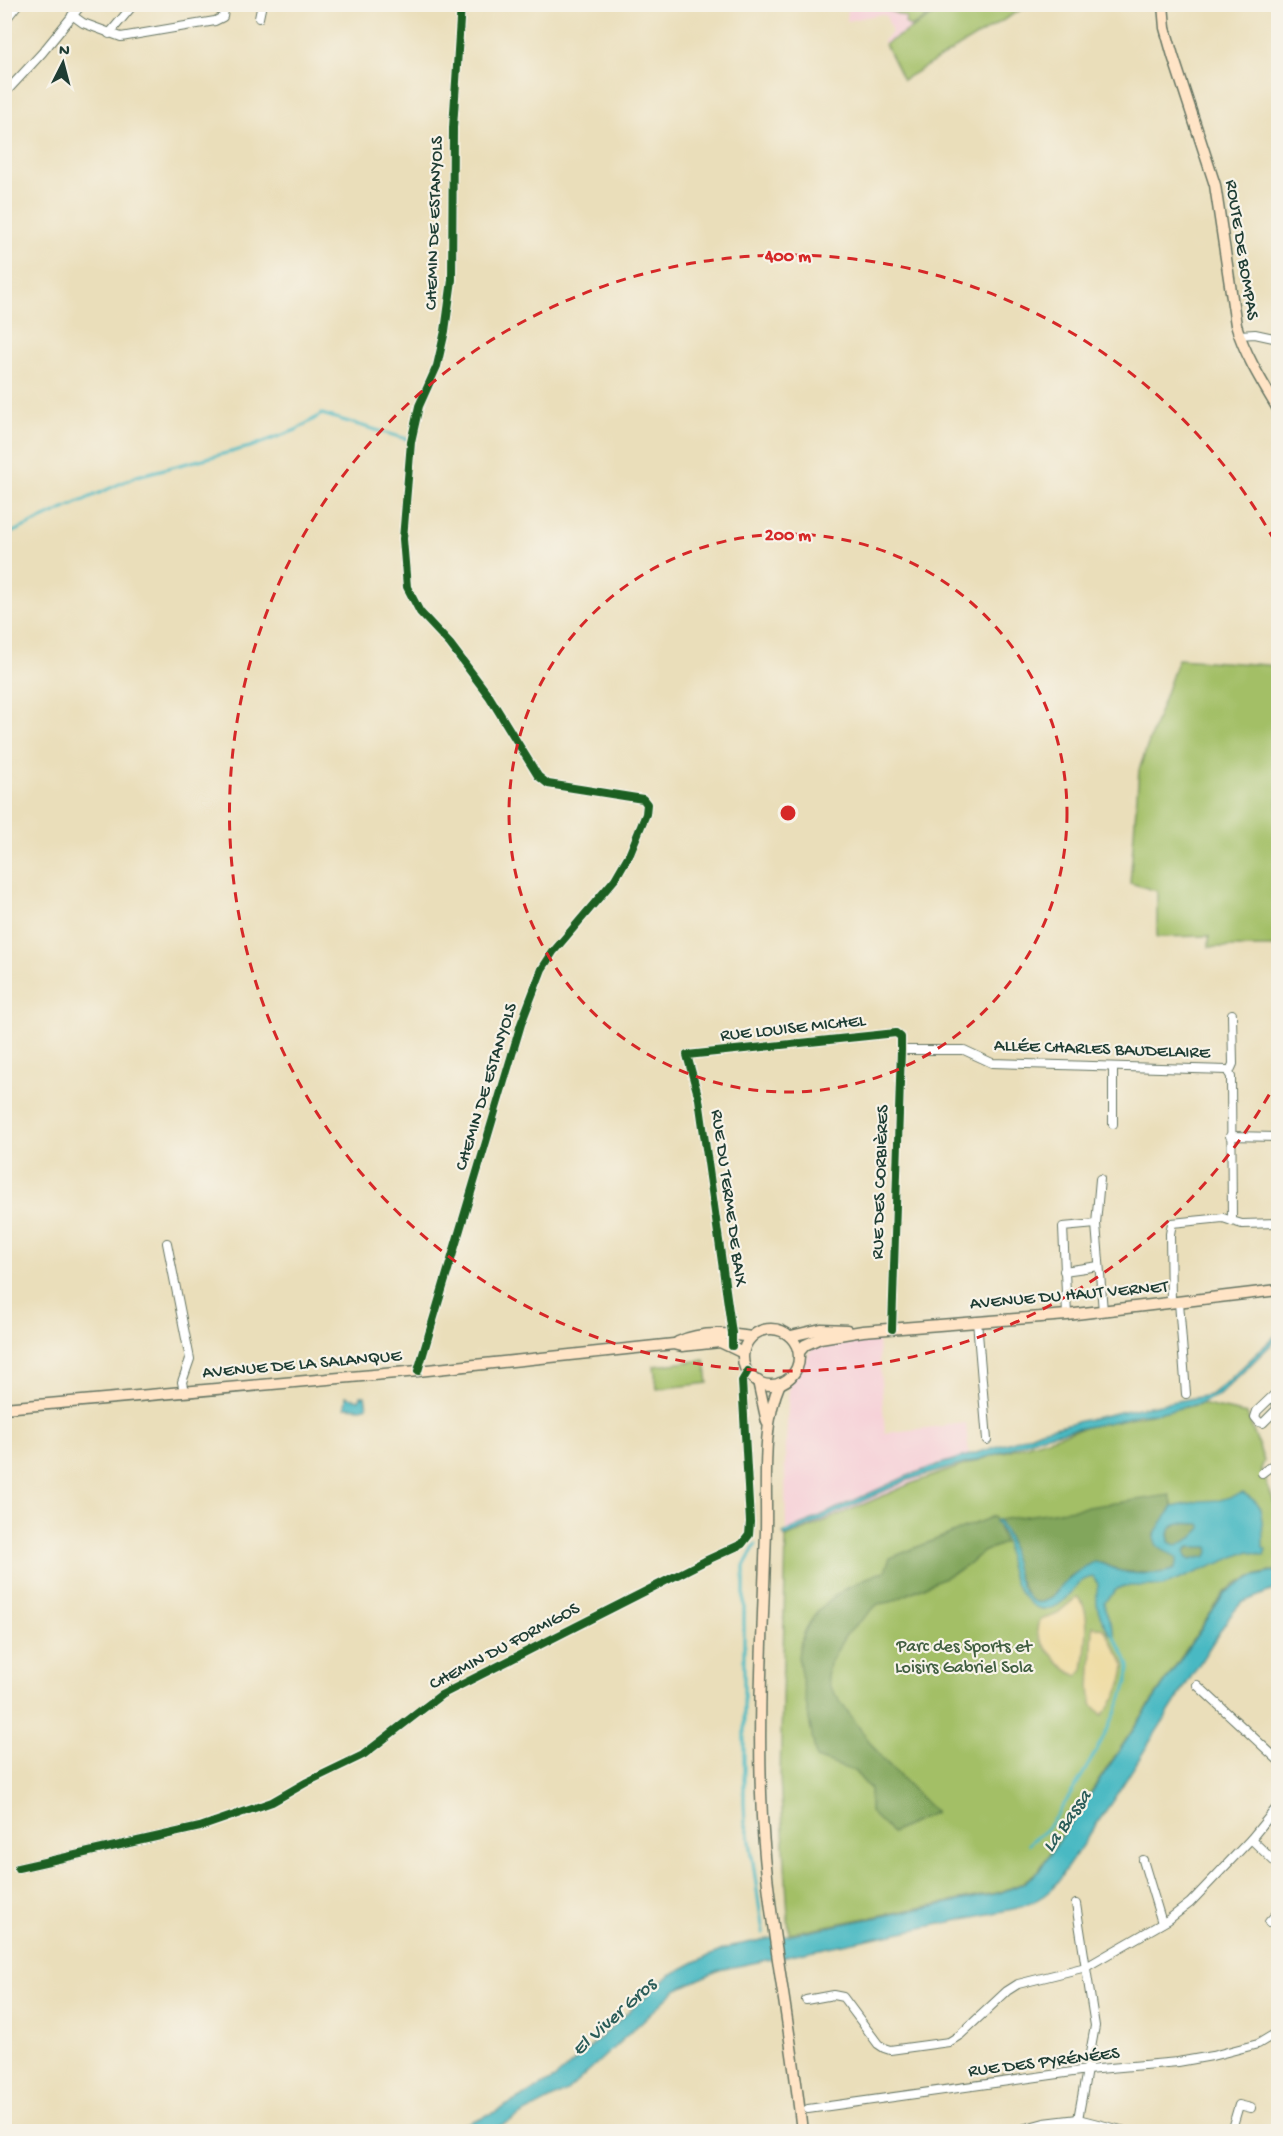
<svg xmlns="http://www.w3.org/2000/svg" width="1283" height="2136" font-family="'Gochi Hand',sans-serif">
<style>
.built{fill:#f6cfd7}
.green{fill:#a3bf66;stroke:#617e4d;stroke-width:1.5}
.forest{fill:#82a65b;stroke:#507248;stroke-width:1.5}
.sand{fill:#eeda9e;stroke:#868c69;stroke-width:1.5}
.water{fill:#4ab9c3;stroke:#347b7c;stroke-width:1.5;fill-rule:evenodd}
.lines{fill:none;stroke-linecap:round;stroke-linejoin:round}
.stream{stroke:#4ab9c3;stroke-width:3}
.minor-casing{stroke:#667563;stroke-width:10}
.secondary-casing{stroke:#667563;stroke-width:13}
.minor{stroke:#fff;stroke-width:8}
.secondary{stroke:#ffe4c6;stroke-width:10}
.cycleway-casing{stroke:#f7f3e8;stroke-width:11}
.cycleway{stroke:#1b5e20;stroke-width:8}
.ring{fill:none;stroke:#d62828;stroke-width:3;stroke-dasharray:10 8}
.labels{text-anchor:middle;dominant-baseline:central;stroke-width:4.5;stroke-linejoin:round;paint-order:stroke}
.street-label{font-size:18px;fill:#1f3d34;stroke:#f7f3e8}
.park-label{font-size:18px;fill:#405e40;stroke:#f7f3e8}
.water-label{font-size:20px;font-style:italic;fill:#2a5c58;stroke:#f7f3e8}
.centre{fill:#d62828;stroke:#f7f3e8;stroke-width:3}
.ring-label{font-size:18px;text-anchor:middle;font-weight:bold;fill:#d62828;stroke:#f7f3e8;stroke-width:4.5;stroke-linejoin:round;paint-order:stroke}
</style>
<rect width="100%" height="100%" fill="#f7f3e8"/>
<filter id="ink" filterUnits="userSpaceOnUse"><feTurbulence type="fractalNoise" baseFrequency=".0167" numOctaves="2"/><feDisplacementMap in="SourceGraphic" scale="12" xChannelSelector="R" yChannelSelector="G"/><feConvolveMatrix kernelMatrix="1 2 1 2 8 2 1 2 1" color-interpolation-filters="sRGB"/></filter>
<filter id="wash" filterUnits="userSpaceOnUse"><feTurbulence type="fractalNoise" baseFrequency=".008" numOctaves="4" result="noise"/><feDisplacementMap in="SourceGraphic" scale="24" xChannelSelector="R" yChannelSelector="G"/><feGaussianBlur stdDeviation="1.35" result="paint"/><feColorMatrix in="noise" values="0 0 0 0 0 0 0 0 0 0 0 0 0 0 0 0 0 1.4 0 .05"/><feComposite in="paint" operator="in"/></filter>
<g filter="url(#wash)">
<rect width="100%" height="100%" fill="#eadeba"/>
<g class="built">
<path d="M 848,5 L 1029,5 L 903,80 L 883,41 L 892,32 L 886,16 L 881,14 L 847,21 Z"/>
<path d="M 878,1340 L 885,1433 L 966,1423 L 969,1454 L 910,1484 L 786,1538 L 785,1464 L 789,1384 L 813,1347 Z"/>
</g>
<g class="green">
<path d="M 944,5 L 945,6 L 911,27 L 905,23 L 906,17 L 875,5 Z"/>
<path d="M 951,5 L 1029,5 L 903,80 L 885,44 Z"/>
<path d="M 1178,659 L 1268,665 L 1278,668 L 1278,947 L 1209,947 L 1209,936 L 1157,937 L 1157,891 L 1130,883 L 1139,770 Z"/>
<path d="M 705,1360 L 708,1383 L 657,1389 L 654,1366 Z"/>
<path d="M 1201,1404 L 1247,1414 L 1264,1461 L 1261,1469 L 1278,1512 L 1278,1570 C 1258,1574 1240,1579 1224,1593 L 1038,1871 L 1020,1884 L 1000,1892 L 789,1933 L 780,1778 L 786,1538 L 910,1484 L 994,1455 L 1091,1426 Z"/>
</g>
<g class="forest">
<path d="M 1170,1495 L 1173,1507 L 1155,1534 L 1154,1539 L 1177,1558 L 1175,1569 L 1162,1574 L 1120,1571 L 1102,1563 C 1093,1566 1082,1569 1074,1574 C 1060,1583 1048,1613 1028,1598 L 1014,1567 L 1008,1536 L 998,1520 Z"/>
<path d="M 994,1516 L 1004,1543 L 981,1553 L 962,1569 L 891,1602 L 878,1604 L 845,1636 L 829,1665 L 827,1676 L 829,1686 L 880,1756 L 935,1812 L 892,1833 L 870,1812 L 870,1789 L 854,1771 L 816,1758 L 798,1657 C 803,1610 844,1585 885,1571 L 890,1558 Z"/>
<path d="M 1179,1523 L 1200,1524 L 1202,1528 L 1192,1538 L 1177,1546 L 1169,1542 L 1170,1529 Z"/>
<path d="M 1191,1547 L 1208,1547 L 1209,1552 L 1207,1556 L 1190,1560 L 1186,1557 L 1185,1550 Z"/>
</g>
<g class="sand">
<path d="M 1077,1597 C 1093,1607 1085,1654 1083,1670 L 1078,1676 C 1067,1673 1041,1646 1038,1634 C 1036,1629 1037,1625 1040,1620 L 1055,1615 Z"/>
<path d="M 1093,1626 L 1104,1629 L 1125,1665 C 1123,1684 1116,1701 1102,1715 L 1092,1704 L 1090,1689 Z"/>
</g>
<g class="water">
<path d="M 1278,1333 L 1278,1338 L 1219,1395 L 1198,1404 L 1157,1413 L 1140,1414 L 1116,1421 L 1042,1436 L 994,1455 L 908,1480 L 785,1537 L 783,1533 L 905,1477 L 937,1465 L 1012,1442 L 1041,1430 L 1133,1409 L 1210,1395 L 1229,1380 Z"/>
<path d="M 346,1396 L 359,1400 L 361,1396 L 365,1396 L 367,1406 L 361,1408 L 345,1407 Z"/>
<path d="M 1243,1493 C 1248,1496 1255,1500 1258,1505 C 1263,1512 1263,1539 1263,1548 L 1266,1550 L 1264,1556 L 1249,1551 L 1163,1586 L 1124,1586 L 1117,1589 L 1104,1602 L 1105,1609 L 1115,1635 L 1110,1635 C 1099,1613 1094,1609 1098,1584 L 1093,1577 C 1076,1579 1071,1597 1058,1605 C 1031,1621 1014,1586 1009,1565 C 1007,1557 1008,1549 1006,1542 C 1004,1534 999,1527 995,1521 L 998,1520 C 1002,1526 1007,1533 1009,1540 C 1014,1557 1020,1622 1052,1597 C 1056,1594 1058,1590 1061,1586 C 1070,1576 1082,1568 1094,1562 C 1103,1563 1109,1567 1117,1570 C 1130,1575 1162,1575 1175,1569 L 1177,1558 C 1172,1553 1166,1553 1160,1548 C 1145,1537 1167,1517 1173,1507 L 1200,1501 L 1220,1500 ZM 1179,1523 L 1200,1524 L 1202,1528 L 1192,1538 L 1177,1546 L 1169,1542 C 1168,1533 1169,1526 1179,1523 ZM 1189,1547 L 1208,1547 L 1209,1552 L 1207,1556 L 1190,1560 L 1186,1557 L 1185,1550 Z"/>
<path d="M 1278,1571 L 1278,1588 L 1241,1603 L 1227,1620 L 1113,1800 L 1053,1888 C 1041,1899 1029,1906 1013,1909 L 719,1970 L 676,1990 L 567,2091 L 490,2131 L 445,2132 L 495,2112 L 556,2078 L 668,1976 L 697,1961 L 732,1946 L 1000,1893 L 1022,1884 L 1039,1871 L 1225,1593 L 1252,1577 Z"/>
</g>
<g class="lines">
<g class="stream">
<path d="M 4,536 L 137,476 L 250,447 L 296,430 L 322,414 L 410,440"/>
<path d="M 756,1544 L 744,1566 L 744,1802 L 745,1823 L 749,1834 L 763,1933"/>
<path d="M 1029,1844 C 1034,1839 1041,1834 1046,1829 C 1068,1804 1131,1698 1129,1667 C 1128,1657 1118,1644 1113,1635"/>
</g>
</g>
</g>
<g filter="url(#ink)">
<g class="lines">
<defs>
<g id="minor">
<path d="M 72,15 L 83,23 L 121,37 L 215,21 L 223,17 L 225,4"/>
<path d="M 4,18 L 7,18 L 18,4"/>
<path d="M 259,18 L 262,4"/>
<path d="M 109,34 L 134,4"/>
<path d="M 4,94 L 42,53 L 82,4"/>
<path d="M 1239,335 L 1255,334 L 1278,339"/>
<path d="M 901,1050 L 964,1050 L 992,1063 L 1227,1070 L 1229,1073"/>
<path d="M 1229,1073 L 1231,1077 L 1232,1221 L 1242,1224 L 1278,1223"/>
<path d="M 1229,1073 L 1233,1064 L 1232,1014"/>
<path d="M 1113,1124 L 1113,1068"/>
<path d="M 1230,1136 L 1278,1137"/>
<path d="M 1100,1179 L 1096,1224 L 1103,1311"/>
<path d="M 167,1243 L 190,1359 L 182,1382 L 184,1392"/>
<path d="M 1064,1271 L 1099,1266"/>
<path d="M 1179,1302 L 1186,1394"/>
<path d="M 1171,1303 L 1170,1234 L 1172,1223 L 1223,1218 L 1232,1221"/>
<path d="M 1067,1315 L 1063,1227 L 1096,1224"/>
<path d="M 977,1321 L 987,1440"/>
<path d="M 732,1346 L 732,1333 L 699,1099 L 687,1055 L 896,1033 L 901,1037 L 901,1050 L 892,1329"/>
<path d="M 418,1371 L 521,1024 L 542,969 L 553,952 L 615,879 L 630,853 L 646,814 L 647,804 L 643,799 L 548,784 L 538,776 L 489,696 L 450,644 L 420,612 L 407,587 L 403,539 L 411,442 L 419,406 L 437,366 L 445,331 L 452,280 L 453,128 L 461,4"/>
<path d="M 1276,1394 L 1277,1409 L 1263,1423 L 1259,1422 L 1255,1417 L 1257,1411 L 1278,1391"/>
<path d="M 1262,1473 L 1278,1461"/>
<path d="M 1197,1685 L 1278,1760"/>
<path d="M 1251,1839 L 1278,1865"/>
<path d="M 1143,1860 L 1162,1923"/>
<path d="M 18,1868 L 200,1827 L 272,1802 L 307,1782 L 363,1755 L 441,1695 L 705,1561 L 742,1544 L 749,1535 L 750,1522 L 742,1381 L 748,1371"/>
<path d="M 1076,1904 L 1095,2026 L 1078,2119"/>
<path d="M 1269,1922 L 1278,1912"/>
<path d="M 806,2000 L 833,1995 L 843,1997 L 878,2044 L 884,2048 L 890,2050 L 949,2042 L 960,2035 L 1007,1991 L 1018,1984 L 1086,1967 L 1168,1920 L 1190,1903 L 1251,1839 L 1278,1806"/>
<path d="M 808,2109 L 1087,2070 L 1178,2062 L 1212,2056 L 1258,2044 L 1278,2032"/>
<path d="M 1011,2132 L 1044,2123 L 1078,2119 L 1129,2132"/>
<path d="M 1231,2132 L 1239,2105 L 1251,2108"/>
</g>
<g id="secondary">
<path d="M 1163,4 L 1165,28 L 1173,56 L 1215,185 L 1236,325 C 1245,355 1262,382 1278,409"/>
<circle cx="771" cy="1357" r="28"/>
<path d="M 791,1336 L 821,1329 L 847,1330"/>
<path d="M 678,1342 C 700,1331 728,1333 751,1337"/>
<path d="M 799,1352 L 805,1345 L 820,1338 L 863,1331 L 1067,1315 L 1278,1290"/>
<path d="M 758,1381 L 767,1422"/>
<path d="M 780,1383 C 761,1426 767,1485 766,1531 C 763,1626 757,1722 762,1817 C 768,1922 791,2026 802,2132"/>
<path d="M 4,1408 L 418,1371 L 674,1344 L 682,1346 L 720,1342 L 743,1353"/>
</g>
</defs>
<use href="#minor" class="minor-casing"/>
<use href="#secondary" class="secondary-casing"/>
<use href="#minor" class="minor"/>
<use href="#secondary" class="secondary"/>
<defs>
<g id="cycleway">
<path d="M 732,1346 L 732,1333 L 699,1099 L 687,1055 L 896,1033 L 901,1037 L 901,1050 L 892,1329"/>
<path d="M 418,1371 L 521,1024 L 542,969 L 553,952 L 615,879 L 630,853 L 646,814 L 647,804 L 643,799 L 548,784 L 538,776 L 489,696 L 450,644 L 420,612 L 407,587 L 403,539 L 411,442 L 419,406 L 437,366 L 445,331 L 452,280 L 453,128 L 461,4"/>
<path d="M 18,1868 L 200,1827 L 272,1802 L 307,1782 L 363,1755 L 441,1695 L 705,1561 L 742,1544 L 749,1535 L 750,1522 L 742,1381 L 748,1371"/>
</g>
</defs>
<use href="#cycleway" class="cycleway-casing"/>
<use href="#cycleway" class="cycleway"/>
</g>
</g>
<g class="ring">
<circle cx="788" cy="813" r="279"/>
<path d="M1278 1079A558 558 0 1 1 1278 547"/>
</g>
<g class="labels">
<g class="street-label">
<text transform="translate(435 223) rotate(-88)">CHEMIN DE ESTANYOLS</text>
<text transform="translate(1241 250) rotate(81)">ROUTE DE BOMPAS</text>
<text transform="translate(793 1029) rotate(-6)">RUE LOUISE MICHEL</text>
<text transform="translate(1102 1050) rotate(2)">ALLÉE CHARLES BAUDELAIRE</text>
<text transform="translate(487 1087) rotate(-73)">CHEMIN DE ESTANYOLS</text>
<text transform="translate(881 1182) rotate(-88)">RUE DES CORBIÈRES</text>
<text transform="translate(728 1198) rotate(82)">RUE DU TERME DE BAIX</text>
<text transform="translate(1069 1296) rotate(-5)">AVENUE DU HAUT VERNET</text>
<text transform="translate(302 1365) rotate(-5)">AVENUE DE LA SALANQUE</text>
<text transform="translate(505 1647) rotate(-28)">CHEMIN DU FORMIGOS</text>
<text transform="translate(1044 2063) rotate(-7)">RUE DES PYRÉNÉES</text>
</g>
<g class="park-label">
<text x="964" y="1647">Parc des Sports et<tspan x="964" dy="21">Loisirs Gabriel Sola</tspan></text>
</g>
<g class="water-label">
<text transform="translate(1068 1822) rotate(-55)">La Bassa</text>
<text transform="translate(615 2018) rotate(-42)">El Viver Gros</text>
</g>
</g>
<circle cx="788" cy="813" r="9" class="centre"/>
<g class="ring-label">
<text x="788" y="261">400 m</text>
<text x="788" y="540">200 m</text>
</g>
<rect width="1283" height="2136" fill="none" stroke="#f7f3e8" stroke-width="24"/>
<g transform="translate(63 63) rotate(6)" stroke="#f7f3e8" stroke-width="4.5" paint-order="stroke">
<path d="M0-4.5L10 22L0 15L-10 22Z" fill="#1f3d34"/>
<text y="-9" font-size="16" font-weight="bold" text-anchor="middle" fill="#1f3d34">N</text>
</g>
</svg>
